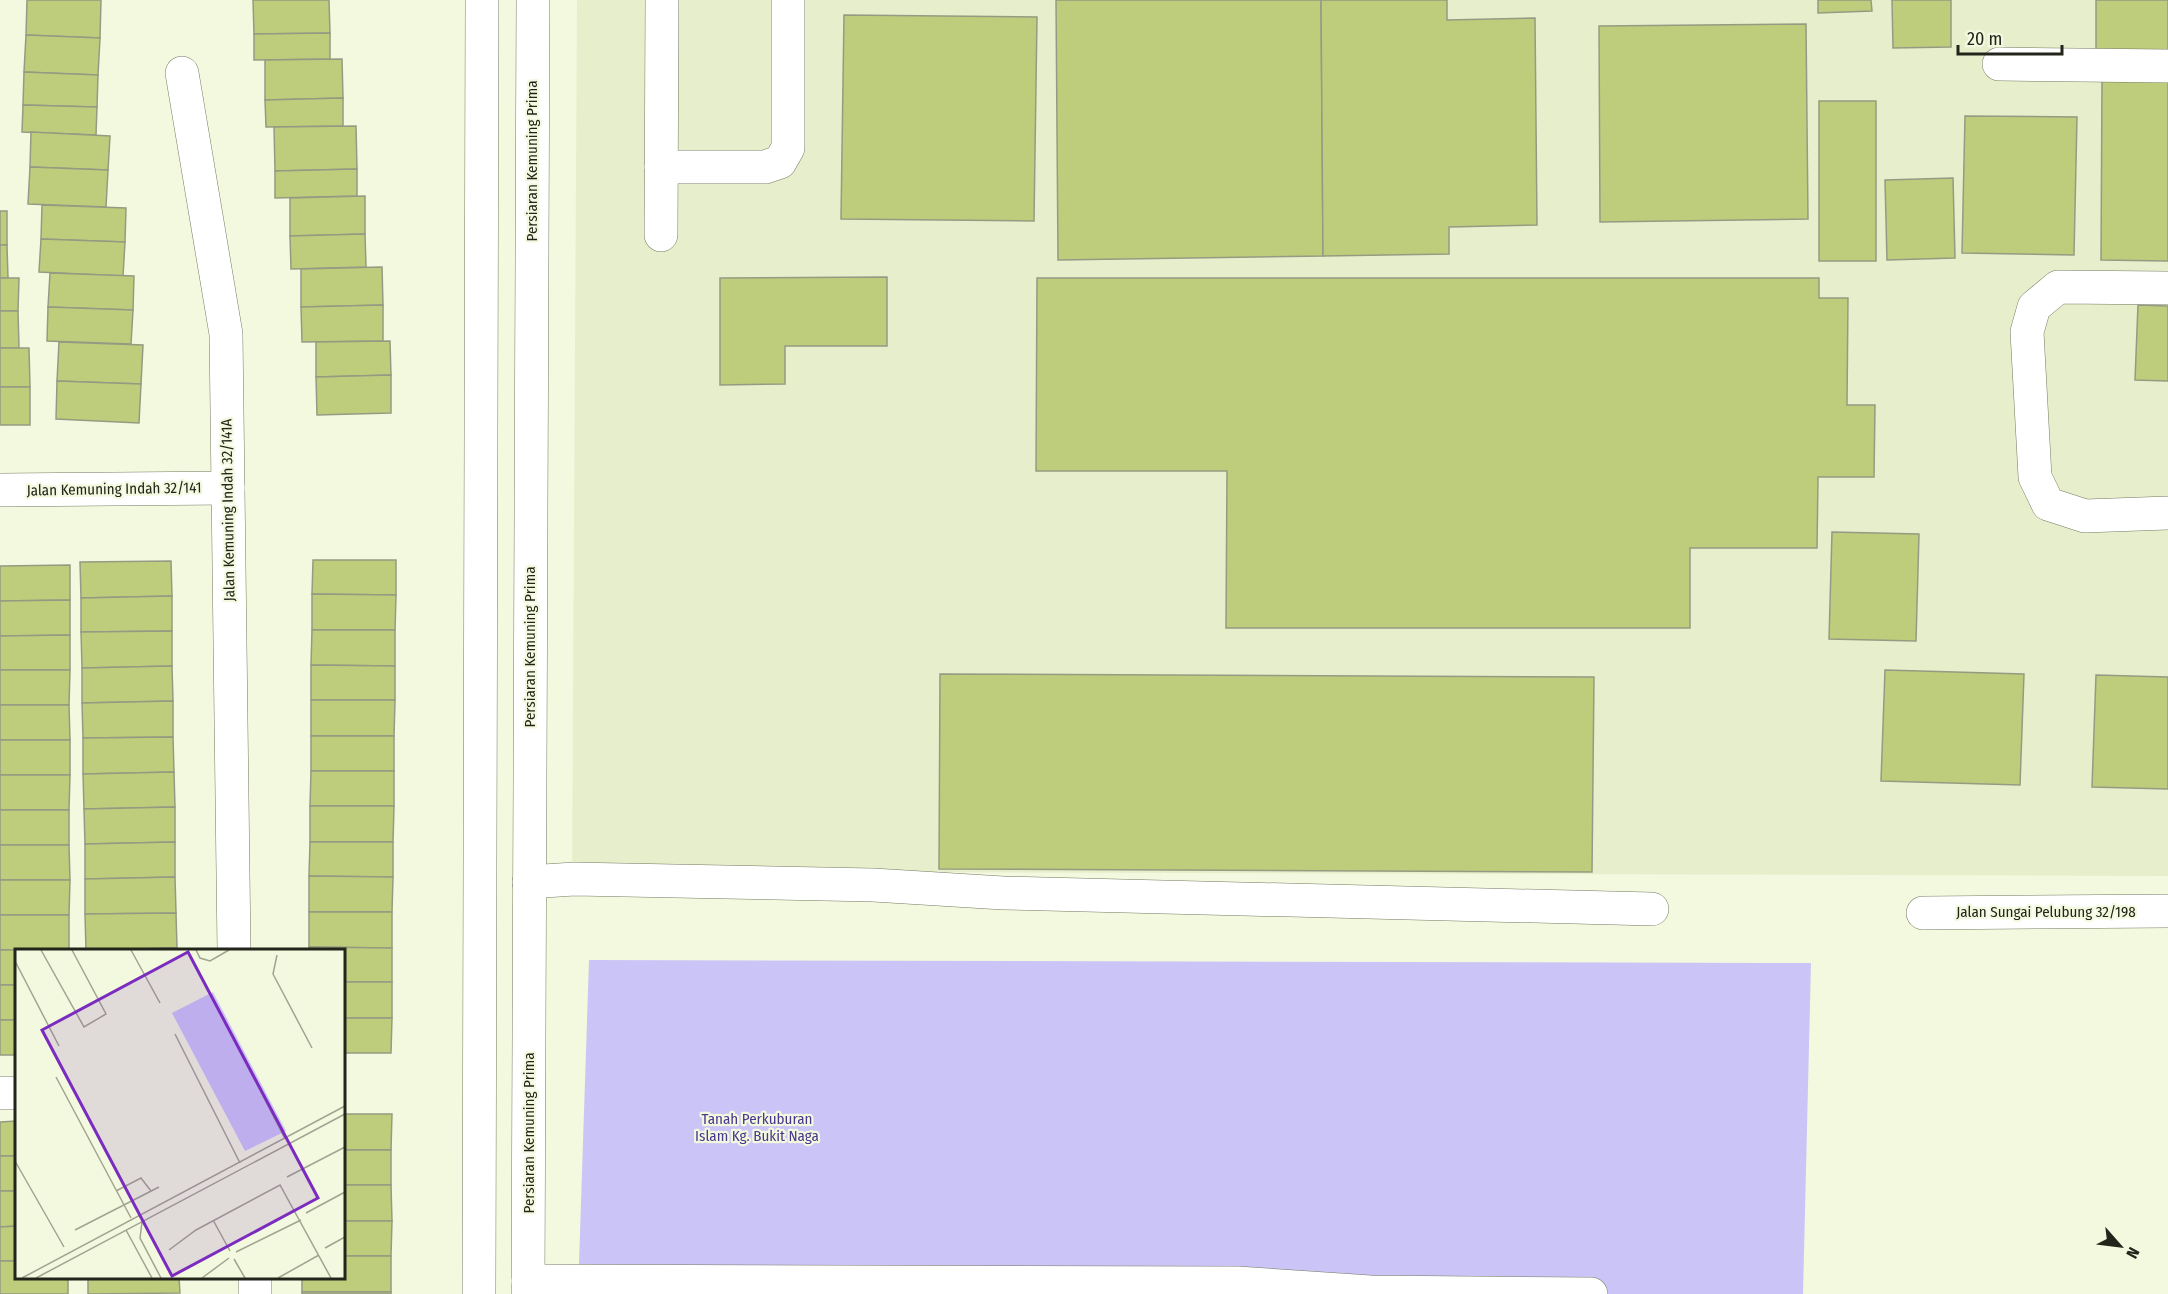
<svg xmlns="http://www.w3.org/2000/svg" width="2168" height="1294" font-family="'Fira Sans Condensed',sans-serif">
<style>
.built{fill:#e7eecc}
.green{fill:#cac5f6}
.building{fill:#becd7c;stroke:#959b82;stroke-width:1.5}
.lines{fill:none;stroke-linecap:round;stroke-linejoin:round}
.minor-casing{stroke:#757a62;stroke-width:34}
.minor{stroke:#fff;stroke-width:33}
.labels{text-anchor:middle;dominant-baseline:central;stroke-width:4.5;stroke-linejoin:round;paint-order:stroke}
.street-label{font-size:15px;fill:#23251b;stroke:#f3f9df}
.park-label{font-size:15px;fill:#4a378e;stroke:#f3f9df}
.inset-road{fill:none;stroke:#a0a491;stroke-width:1.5}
.view{fill:#7b2cbf;fill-opacity:0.15;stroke:#7b2cbf;stroke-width:3}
.inset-edge{fill:none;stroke:#23251b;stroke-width:3}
</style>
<rect width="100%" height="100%" fill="#f3f9df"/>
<path class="built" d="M 577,0 L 2168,0 L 2168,876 L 572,871 Z"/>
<path class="green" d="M 589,960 L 1811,963 L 1803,1294 L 578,1294 Z"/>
<g class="building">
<path d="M 27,0 L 101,0 L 100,38 L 26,35 Z"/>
<path d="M 253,0 L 329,0 L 330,33 L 254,34 Z"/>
<path d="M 1056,0 L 1321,0 L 1323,256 L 1058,260 Z"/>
<path d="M 1321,0 L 1447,0 L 1447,20 L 1535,18 L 1537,225 L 1449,227 L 1449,254 L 1323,256 Z"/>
<path d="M 1818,0 L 1871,0 L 1872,11 L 1818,13 Z"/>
<path d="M 1892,0 L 1951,0 L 1951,47 L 1893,48 Z"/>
<path d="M 2096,0 L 2168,0 L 2168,51 L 2096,52 Z"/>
<path d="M 844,15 L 1037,17 L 1034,221 L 841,219 Z"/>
<path d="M 1806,24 L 1808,219 L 1600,222 L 1599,26 Z"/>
<path d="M 330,33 L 330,59 L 254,60 L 254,34 Z"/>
<path d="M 26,35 L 100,38 L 98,75 L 24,72 Z"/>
<path d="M 342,59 L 343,98 L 265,100 L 265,60 Z"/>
<path d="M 24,72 L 98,75 L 97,107 L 23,105 Z"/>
<path d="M 2102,80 L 2168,80 L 2168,261 L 2101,260 Z"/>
<path d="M 343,98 L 343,126 L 266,127 L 265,100 Z"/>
<rect x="1819" y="101" width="57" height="160"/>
<path d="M 23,105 L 97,107 L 96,135 L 22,132 Z"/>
<path d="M 1965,116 L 2077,117 L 2074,255 L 1962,253 Z"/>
<path d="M 356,126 L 357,169 L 275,171 L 274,127 Z"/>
<path d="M 31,132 L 110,136 L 108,170 L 30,167 Z"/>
<path d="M 30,167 L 108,170 L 106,207 L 28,204 Z"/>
<path d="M 357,169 L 357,196 L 275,198 L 275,171 Z"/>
<path d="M 1953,178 L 1955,258 L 1887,260 L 1885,180 Z"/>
<path d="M 365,196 L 365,234 L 290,236 L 290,198 Z"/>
<path d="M 42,205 L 126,208 L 125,242 L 41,239 Z"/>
<rect x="0" y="211" width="7" height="34"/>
<path d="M 365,234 L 366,267 L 291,269 L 290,236 Z"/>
<path d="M 41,239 L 125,242 L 123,276 L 39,272 Z"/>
<path d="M 0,245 L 7,245 L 8,278 L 0,278 Z"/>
<path d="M 382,267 L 383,305 L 301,307 L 301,269 Z"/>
<path d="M 50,273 L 134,276 L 133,310 L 48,307 Z"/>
<path d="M 887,277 L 887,346 L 785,346 L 785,384 L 720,385 L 720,278 Z"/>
<path d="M 0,278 L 19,278 L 18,311 L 0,311 Z"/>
<path d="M 1037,278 L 1819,278 L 1819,298 L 1848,298 L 1847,405 L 1875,405 L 1874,477 L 1818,477 L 1817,548 L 1690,548 L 1690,628 L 1226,628 L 1227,471 L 1036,471 Z"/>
<path d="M 383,305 L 383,341 L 302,342 L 301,307 Z"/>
<path d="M 2138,305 L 2168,306 L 2168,381 L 2135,380 Z"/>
<path d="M 48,307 L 133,310 L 131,344 L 47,341 Z"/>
<path d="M 0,311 L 18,311 L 19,348 L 0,348 Z"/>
<path d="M 390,341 L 391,375 L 316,377 L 316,342 Z"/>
<path d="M 59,342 L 143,345 L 141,384 L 57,381 Z"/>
<path d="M 0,348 L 29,348 L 30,387 L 0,387 Z"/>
<path d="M 391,375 L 391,413 L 317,415 L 316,377 Z"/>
<path d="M 57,381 L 141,384 L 139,423 L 56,419 Z"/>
<rect x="0" y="387" width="30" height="38"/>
<path d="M 1832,532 L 1919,534 L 1916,641 L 1829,639 Z"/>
<path d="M 313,560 L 396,560 L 396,595 L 312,594 Z"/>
<path d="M 171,561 L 172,596 L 81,598 L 80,562 Z"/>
<path d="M 70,565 L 70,600 L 0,601 L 0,566 Z"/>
<path d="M 312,594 L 396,595 L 395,630 L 312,630 Z"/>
<path d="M 172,596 L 172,631 L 81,632 L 81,598 Z"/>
<path d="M 70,600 L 70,635 L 0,636 L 0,601 Z"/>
<path d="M 312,630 L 395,630 L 395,666 L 311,665 Z"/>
<path d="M 172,631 L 172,666 L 82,668 L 81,632 Z"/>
<path d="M 70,635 L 70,670 L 0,670 L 0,636 Z"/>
<path d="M 311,665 L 395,666 L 395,700 L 311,700 Z"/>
<path d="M 172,666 L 173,701 L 82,703 L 82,668 Z"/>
<path d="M 0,670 L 70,670 L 69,705 L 0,705 Z"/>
<path d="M 1885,670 L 2024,674 L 2020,785 L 1881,781 Z"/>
<path d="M 940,674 L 1594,677 L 1592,872 L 939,869 Z"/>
<path d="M 2096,675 L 2168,677 L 2168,789 L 2092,787 Z"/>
<path d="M 311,700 L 395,700 L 394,736 L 311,736 Z"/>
<path d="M 173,701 L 173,737 L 83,738 L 82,703 Z"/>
<path d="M 0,705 L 69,705 L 70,740 L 0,740 Z"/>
<rect x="311" y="736" width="83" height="35"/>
<path d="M 173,737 L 174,772 L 83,774 L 83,738 Z"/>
<rect x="0" y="740" width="70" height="35"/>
<path d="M 311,771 L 394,771 L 394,806 L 310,806 Z"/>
<path d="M 174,772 L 175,807 L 84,809 L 83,774 Z"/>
<path d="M 0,775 L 70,775 L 69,810 L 0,810 Z"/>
<path d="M 310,806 L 394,806 L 393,842 L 310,842 Z"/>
<path d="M 175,807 L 175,842 L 85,844 L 84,809 Z"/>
<rect x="0" y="810" width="69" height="35"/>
<path d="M 175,842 L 175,877 L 85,879 L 85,844 Z"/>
<path d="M 310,842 L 393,842 L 393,877 L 309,876 Z"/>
<path d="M 0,845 L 69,845 L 70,880 L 0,880 Z"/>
<path d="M 309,876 L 393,877 L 392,912 L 309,912 Z"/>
<path d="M 175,877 L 176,913 L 85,914 L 85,879 Z"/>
<path d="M 0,880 L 70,880 L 69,915 L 0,915 Z"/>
<path d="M 309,912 L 392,912 L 392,948 L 309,947 Z"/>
<path d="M 176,913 L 177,948 L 86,950 L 85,914 Z"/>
<path d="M 0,915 L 69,915 L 69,949 L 0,950 Z"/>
<path d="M 309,947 L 392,948 L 392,982 L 344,982 L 344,950 L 309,950 Z"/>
<path d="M 177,948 L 177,950 L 86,950 Z"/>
<path d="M 69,949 L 16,950 L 16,985 L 0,985 L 0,950 Z"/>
<rect x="344" y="982" width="48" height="36"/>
<rect x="0" y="985" width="16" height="35"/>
<path d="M 344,1018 L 392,1018 L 391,1053 L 344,1053 Z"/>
<rect x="0" y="1020" width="16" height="35"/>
<path d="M 344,1114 L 392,1114 L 391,1150 L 344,1150 Z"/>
<path d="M 16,1121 L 16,1156 L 0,1156 L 0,1122 Z"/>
<rect x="344" y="1150" width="47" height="35"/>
<rect x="0" y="1156" width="16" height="35"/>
<path d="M 344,1185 L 391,1185 L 392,1221 L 344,1221 Z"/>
<path d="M 0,1191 L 16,1191 L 16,1226 L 0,1227 Z"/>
<path d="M 344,1221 L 392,1221 L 391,1256 L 344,1256 Z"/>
<path d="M 16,1226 L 16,1261 L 0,1261 L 0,1227 Z"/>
<path d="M 344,1256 L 391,1256 L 391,1292 L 302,1292 L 302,1278 L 344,1278 Z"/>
<path d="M 0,1261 L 16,1261 L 16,1278 L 68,1278 L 68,1294 L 0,1294 Z"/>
<path d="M 88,1278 L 179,1278 L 180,1293 L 88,1294 Z"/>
<rect x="302" y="1292" width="89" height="2"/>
</g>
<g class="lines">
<defs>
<g id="minor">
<path d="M 1999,64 L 2168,66"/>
<path d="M 182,73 L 226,334 L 234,950"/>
<path d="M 661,167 L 765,167 L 780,162 L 788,148 L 788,0"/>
<path d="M 661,235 L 662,0"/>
<path d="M 2168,288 L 2058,287 L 2034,307 L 2027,332 L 2035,477 L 2048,504 L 2085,516 L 2168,513"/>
<path d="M 0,490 L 228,488"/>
<path d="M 529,882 L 574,879 L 873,885 L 1003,893 L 1652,909"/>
<path d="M 1923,913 L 2168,911"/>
<path d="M 0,1093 L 16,1093"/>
<path d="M 255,1278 L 255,1294"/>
<path d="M 528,1281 L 1237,1283 L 1370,1292 L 1591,1294"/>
<path d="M 479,1294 L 482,0"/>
<path d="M 528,1294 L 533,0"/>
</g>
</defs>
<use href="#minor" class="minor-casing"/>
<use href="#minor" class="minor"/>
</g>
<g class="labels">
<g class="street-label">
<text transform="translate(532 161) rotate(-90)">Persiaran Kemuning Prima</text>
<text transform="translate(114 489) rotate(-1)">Jalan Kemuning Indah 32/141</text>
<text transform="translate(228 510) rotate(-91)">Jalan Kemuning Indah 32/141A</text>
<text transform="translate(530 647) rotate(-90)">Persiaran Kemuning Prima</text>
<text x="2046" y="912">Jalan Sungai Pelubung 32/198</text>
<text transform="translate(529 1133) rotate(-90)">Persiaran Kemuning Prima</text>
</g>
<g class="park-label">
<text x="757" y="1119">Tanah Perkuburan<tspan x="757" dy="17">Islam Kg. Bukit Naga</tspan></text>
</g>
</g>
<g transform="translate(15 949)">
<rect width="330" height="330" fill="#f3f9df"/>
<path d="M 198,43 L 271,182 L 230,202 L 157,64 Z" fill="#cac5f6"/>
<path class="inset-road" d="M 26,1 L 69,78 L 91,65 L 57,1M 116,1 L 145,54M 181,1 L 185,9 L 195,12 L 214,1M 262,6 L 258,25 L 297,99M 0,12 L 44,97M 197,47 L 270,190M 160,85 L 225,214M 41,128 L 116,269M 0,212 L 49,298M 272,228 L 330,198M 101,242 L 126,229 L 136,242M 291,264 L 330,243M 198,271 L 215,302M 127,273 L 125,289 L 146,329M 60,281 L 144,238M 111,281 L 137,329M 310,299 L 330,288M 154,301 L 181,281 L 265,236 L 316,329M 221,303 L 286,271M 219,310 L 230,329M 7,329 L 330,157M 21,329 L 330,165M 187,329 L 214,309M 263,329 L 304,306"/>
<path class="view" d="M 173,3 L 303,249 L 157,327 L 27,81 Z"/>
<rect width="330" height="330" class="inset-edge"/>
</g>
<g transform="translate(2120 1246) rotate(118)" stroke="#f3f9df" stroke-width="4.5" paint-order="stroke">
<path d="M0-4.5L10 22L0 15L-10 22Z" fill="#23251b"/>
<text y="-9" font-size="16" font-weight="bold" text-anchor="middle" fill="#23251b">N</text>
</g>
<path d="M1958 45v9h104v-9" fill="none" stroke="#23251b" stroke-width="3"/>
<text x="1967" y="45" font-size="18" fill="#23251b" stroke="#f3f9df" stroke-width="4.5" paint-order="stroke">20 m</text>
</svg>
